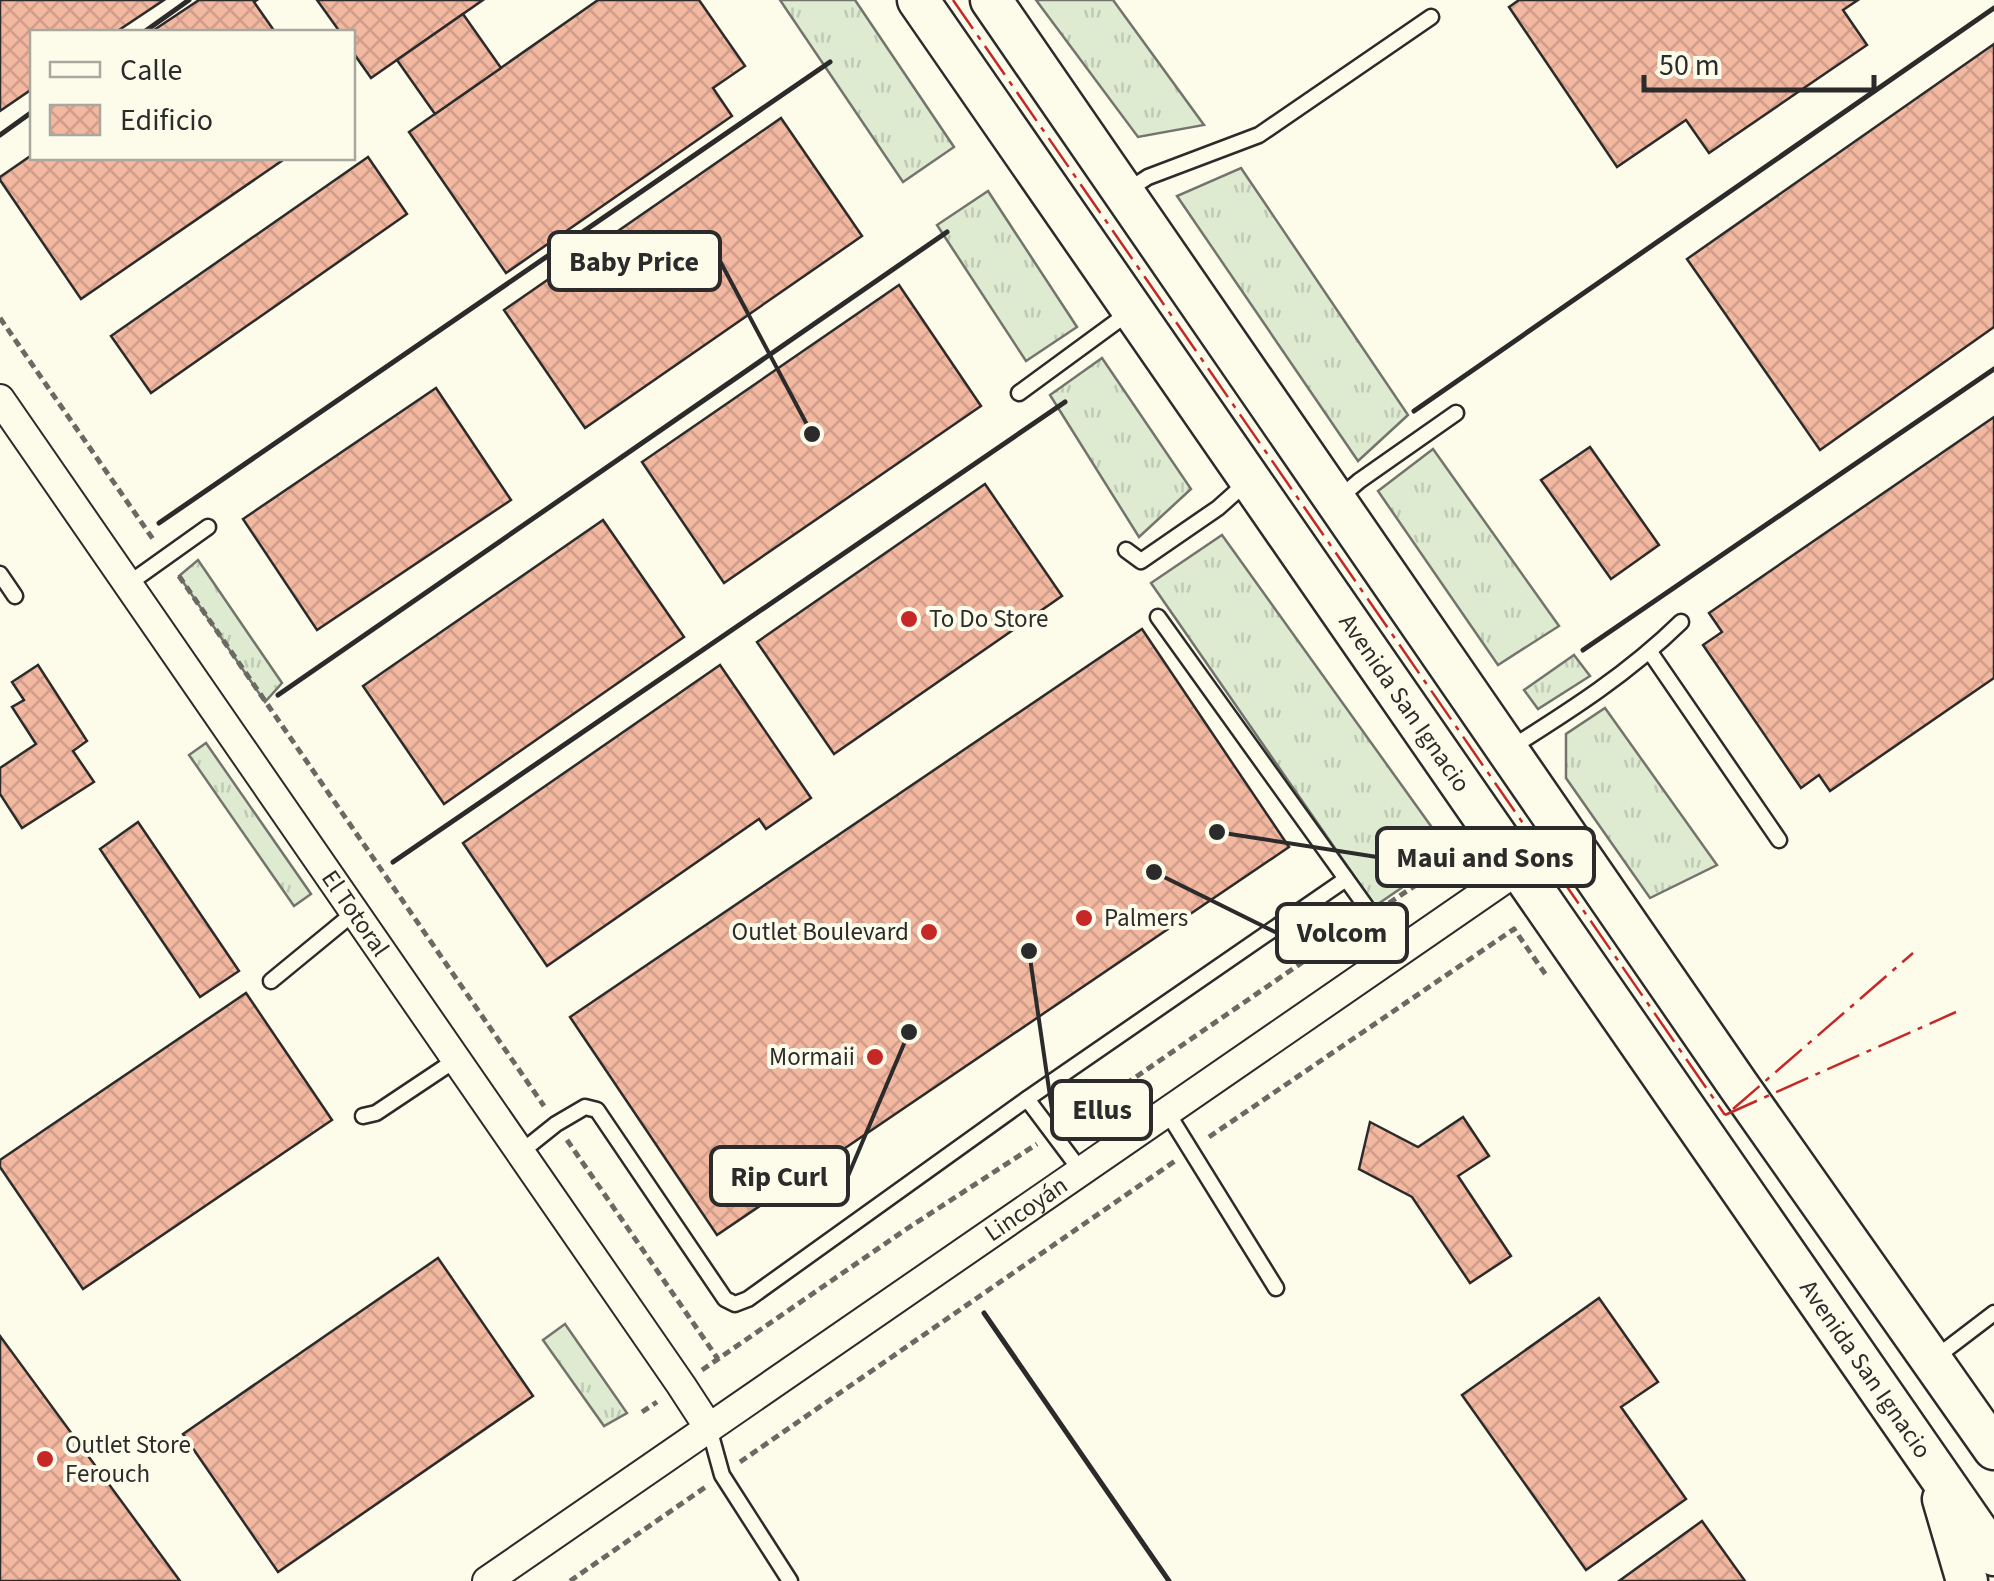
<svg xmlns="http://www.w3.org/2000/svg" width="1994" height="1581" font-family="'Source Sans 3',sans-serif">
<style>
.grass{fill:url(#grass-tufts);stroke:#74746e;stroke-width:2.5}
.building{fill:url(#building-cross-hatch);stroke:#2b2b2b;stroke-width:2.5}
.lines{fill:none;stroke-linecap:round;stroke-linejoin:round}
.lane-casing{stroke:#2b2b2b;stroke-width:19}
.street-casing{stroke:#2b2b2b;stroke-width:32}
.secondary-casing{stroke:#2b2b2b;stroke-width:45}
.path{stroke:#6a6964;stroke-width:5;stroke-dasharray:8 5;stroke-linecap:butt}
.lane{stroke:#fdfbea;stroke-width:14}
.street{stroke:#fdfbea;stroke-width:28}
.secondary{stroke:#fdfbea;stroke-width:40}
.wall{stroke:#2b2b2b;stroke-width:5}
.power{stroke:#c62828;stroke-width:2.5;stroke-dasharray:35 8 5 8;stroke-linecap:butt}
.poi-dot{fill:#c62828;stroke:#fdfbea;stroke-width:4}
.labels{text-anchor:middle;dominant-baseline:central;stroke-width:8;stroke-linejoin:round;paint-order:stroke}
.poi-label{font-size:25px;fill:#2b2b2b;stroke:#fdfbea;text-anchor:start}
.street-label{font-size:25px;fill:#2b2b2b;stroke:#fdfbea}
.leader{fill:none;stroke:#2b2b2b;stroke-width:4}
.callout-dot{fill:#2b2b2b;stroke:#fdfbea;stroke-width:4}
.callout{fill:#fdfbea;stroke:#2b2b2b;stroke-width:4}
.callout-label{font-size:28px;text-anchor:middle;font-weight:bold;fill:#2b2b2b}
</style>
<defs>
<pattern id="grass-tufts" width="24" height="20" patternUnits="userSpaceOnUse" patternTransform="scale(2.5)"><rect width="24" height="20" fill="#deebd1"/><path d="M3 7l-1-3M5 7V3M7 7l1-3M15 17l-1-3M17 17v-4M19 17l1-3" fill="none" stroke="#bfcab4"/></pattern>
<pattern id="building-cross-hatch" width="8" height="8" patternUnits="userSpaceOnUse" patternTransform="scale(2.5)"><rect width="8" height="8" fill="#f2b8a0"/><path d="M0 0l8 8M0 8l8-8" fill="none" stroke="#d09e8a"/></pattern>
</defs>
<rect width="100%" height="100%" fill="#fdfbea"/>
<g class="grass">
<path d="M 780,0 L 855,0 L 954,147 L 903,182 Z"/>
<path d="M 1036,0 L 1113,0 L 1204,125 L 1138,137 Z"/>
<path d="M 1241,168 L 1408,415 L 1358,461 L 1177,196 Z"/>
<path d="M 988,191 L 1077,327 L 1026,361 L 937,225 Z"/>
<path d="M 1102,358 L 1191,489 L 1139,537 L 1050,395 Z"/>
<path d="M 1433,449 L 1559,626 L 1498,665 L 1378,491 Z"/>
<path d="M 1222,535 L 1451,854 L 1375,906 L 1151,583 Z"/>
<path d="M 198,560 L 282,683 L 265,702 L 179,576 Z"/>
<path d="M 1574,655 L 1590,676 L 1538,709 L 1524,690 Z"/>
<path d="M 1605,708 L 1717,865 L 1650,898 L 1566,778 L 1566,734 Z"/>
<path d="M 206,743 L 311,894 L 294,906 L 189,755 Z"/>
<path d="M 565,1324 L 627,1413 L 604,1426 L 543,1340 Z"/>
</g>
<g class="building">
<path d="M 0,0 L 164,0 L 116,32 L 32,32 L 32,89 L 0,111 Z"/>
<path d="M 199,0 L 257,0 L 254,2 L 275,32 L 151,32 Z"/>
<path d="M 317,0 L 483,0 L 371,78 L 352,51 L 352,32 L 340,32 Z"/>
<path d="M 598,0 L 699,0 L 745,66 L 713,88 L 732,116 L 506,273 L 409,132 Z"/>
<path d="M 1519,0 L 1858,0 L 1843,10 L 1867,45 L 1709,153 L 1686,120 L 1617,167 L 1509,7 Z"/>
<path d="M 463,14 L 501,68 L 435,114 L 397,60 Z"/>
<path d="M 1994,44 L 1994,327 L 1820,450 L 1687,259 Z"/>
<path d="M 781,118 L 862,236 L 585,428 L 504,310 Z"/>
<path d="M 32,155 L 32,158 L 286,158 L 81,299 L 0,180 L 0,177 Z"/>
<path d="M 368,157 L 407,214 L 151,393 L 111,336 Z"/>
<path d="M 899,285 L 981,406 L 724,583 L 642,462 Z"/>
<path d="M 436,388 L 511,500 L 317,630 L 243,519 Z"/>
<path d="M 1994,417 L 1994,678 L 1830,791 L 1819,775 L 1801,788 L 1703,645 L 1722,632 L 1709,613 Z"/>
<path d="M 1590,447 L 1659,545 L 1611,579 L 1541,480 Z"/>
<path d="M 985,484 L 1062,596 L 834,754 L 757,642 Z"/>
<path d="M 603,520 L 684,637 L 444,804 L 363,686 Z"/>
<path d="M 1142,629 L 1289,847 L 717,1235 L 570,1017 Z"/>
<path d="M 38,665 L 87,741 L 73,751 L 94,782 L 22,828 L 0,794 L 0,768 L 36,744 L 12,707 L 24,700 L 12,682 Z"/>
<path d="M 720,665 L 811,798 L 766,829 L 759,819 L 547,966 L 463,843 Z"/>
<path d="M 138,822 L 239,971 L 200,997 L 100,849 Z"/>
<path d="M 246,993 L 332,1120 L 83,1289 L 0,1167 L 0,1160 Z"/>
<path d="M 1463,1117 L 1489,1156 L 1458,1176 L 1511,1256 L 1470,1283 L 1412,1197 L 1359,1169 L 1370,1122 L 1418,1147 Z"/>
<path d="M 438,1258 L 533,1396 L 278,1572 L 183,1434 Z"/>
<path d="M 1599,1298 L 1658,1382 L 1621,1407 L 1686,1499 L 1586,1570 L 1462,1395 Z"/>
<path d="M 0,1336 L 180,1581 L 0,1581 Z"/>
<path d="M 1702,1521 L 1745,1581 L 1619,1581 Z"/>
</g>
<g class="lines">
<defs>
<g id="lane">
<path d="M 1125,192 L 1148,177 L 1259,135 L 1431,17"/>
<path d="M 1019,393 L 1131,311"/>
<path d="M 1337,500 L 1359,481 L 1456,413"/>
<path d="M 1126,550 L 1141,561 L 1218,508 L 1246,483"/>
<path d="M 0,574 L 15,596"/>
<path d="M 128,584 L 208,527"/>
<path d="M 1158,617 L 1372,915 L 1397,954"/>
<path d="M 1650,652 L 1779,840"/>
<path d="M 1509,749 C 1571,710 1629,673 1681,622"/>
<path d="M 271,981 L 355,912"/>
<path d="M 1027,1099 L 1081,1171"/>
<path d="M 1167,1112 L 1276,1288"/>
<path d="M 363,1116 L 376,1113 L 457,1059"/>
<path d="M 521,1152 L 556,1124 L 585,1107 L 597,1110 L 725,1299 L 735,1304 L 748,1299 L 1027,1099 L 1346,879"/>
<path d="M 1935,1358 L 1994,1313"/>
<path d="M 709,1428 L 722,1475 L 790,1581"/>
</g>
<g id="street">
<path id="s1" d="M 0,399 L 681,1385 L 709,1428"/>
<path id="s2" d="M 487,1581 L 1567,836"/>
</g>
<g id="secondary">
<path id="s3" d="M 918,0 L 1994,1555"/>
<path d="M 991,0 L 1738,1085 L 1994,1449"/>
<path d="M 1943,1499 L 1967,1581"/>
</g>
</defs>
<use href="#lane" class="lane-casing"/>
<use href="#street" class="street-casing"/>
<use href="#secondary" class="secondary-casing"/>
<g class="path">
<path d="M 0,318 L 155,542"/>
<path d="M 179,576 L 544,1106"/>
<path d="M 1389,903 L 1461,855"/>
<path d="M 1072,1121 L 1355,926"/>
<path d="M 1209,1137 L 1514,929 L 1548,978"/>
<path d="M 567,1140 L 718,1359"/>
<path d="M 702,1370 L 905,1230 L 1037,1144"/>
<path d="M 642,1412 L 657,1402"/>
<path d="M 740,1462 L 1175,1161"/>
<path d="M 570,1581 L 707,1486"/>
</g>
<use href="#lane" class="lane"/>
<use href="#street" class="street"/>
<use href="#secondary" class="secondary"/>
<g class="wall">
<path d="M 144,32 L 189,0"/>
<path d="M 0,135 L 32,112"/>
<path d="M 1414,411 L 1994,8"/>
<path d="M 159,523 L 830,62"/>
<path d="M 1583,650 L 1994,369"/>
<path d="M 278,695 L 947,232"/>
<path d="M 393,862 L 1065,402"/>
<path d="M 984,1313 L 1169,1581"/>
</g>
<g class="power">
<path d="M 953,0 L 1725,1115"/>
<path d="M 1733,1109 L 1913,953"/>
<path d="M 1725,1115 L 1956,1012"/>
</g>
</g>
<g class="poi-dot">
<circle cx="909" cy="619" r="10"/>
<circle cx="1084" cy="918" r="10"/>
<circle cx="929" cy="932" r="10"/>
<circle cx="875" cy="1057" r="10"/>
<circle cx="45" cy="1459" r="10"/>
</g>
<g class="labels">
<g class="poi-label">
<text x="929" y="619">To Do Store</text>
<text x="1104" y="918">Palmers</text>
<text x="909" y="932" text-anchor="end">Outlet Boulevard</text>
<text x="855" y="1057" text-anchor="end">Mormaii</text>
<text x="65" y="1445">Outlet Store<tspan x="65" dy="29">Ferouch</tspan></text>
</g>
<g class="street-label">
<text stroke="none"><textPath href="#s3" startOffset="855">Avenida San Ignacio</textPath></text>
<text stroke="none"><textPath href="#s1" startOffset="625">El Totoral</textPath></text>
<text stroke="none"><textPath href="#s2" startOffset="655">Lincoyán</textPath></text>
<text stroke="none"><textPath href="#s3" startOffset="1665">Avenida San Ignacio</textPath></text>
</g>
</g>
<path class="leader" d="M812 434L720 261M1217 832L1377 857M1154 872L1277 933M1029 951L1052 1110M909 1032L848 1176"/>
<g class="callout-dot">
<circle cx="812" cy="434" r="10"/>
<circle cx="1217" cy="832" r="10"/>
<circle cx="1154" cy="872" r="10"/>
<circle cx="1029" cy="951" r="10"/>
<circle cx="909" cy="1032" r="10"/>
</g>
<g class="callout">
<rect x="549" y="232" width="171" height="58" rx="10"/>
<rect x="1377" y="828" width="217" height="58" rx="10"/>
<rect x="1277" y="904" width="130" height="58" rx="10"/>
<rect x="1052" y="1081" width="99" height="58" rx="10"/>
<rect x="711" y="1147" width="137" height="58" rx="10"/>
</g>
<g class="callout-label">
<text x="634" y="271">Baby Price</text>
<text x="1485" y="867">Maui and Sons</text>
<text x="1342" y="942">Volcom</text>
<text x="1102" y="1119">Ellus</text>
<text x="779" y="1186">Rip Curl</text>
</g>
<rect x="30" y="30" width="325" height="130" fill="#fdfbea" stroke="#a9a89e" stroke-width="2.5"/>
<rect x="50" y="62" width="50" height="15" fill="#fdfbea" stroke="#a9a89e" stroke-width="2.5"/>
<text x="120" y="80" font-size="30" fill="#2b2b2b">Calle</text>
<rect x="50" y="105" width="50" height="30" fill="url(#building-cross-hatch)" stroke="#a9a89e" stroke-width="2.5"/>
<text x="120" y="130" font-size="30" fill="#2b2b2b">Edificio</text>
<path d="M1644 75v15h230v-15" fill="none" stroke="#2b2b2b" stroke-width="5"/>
<text x="1659" y="75" font-size="30" fill="#2b2b2b" stroke="#fdfbea" stroke-width="8" paint-order="stroke">50 m</text>
</svg>
